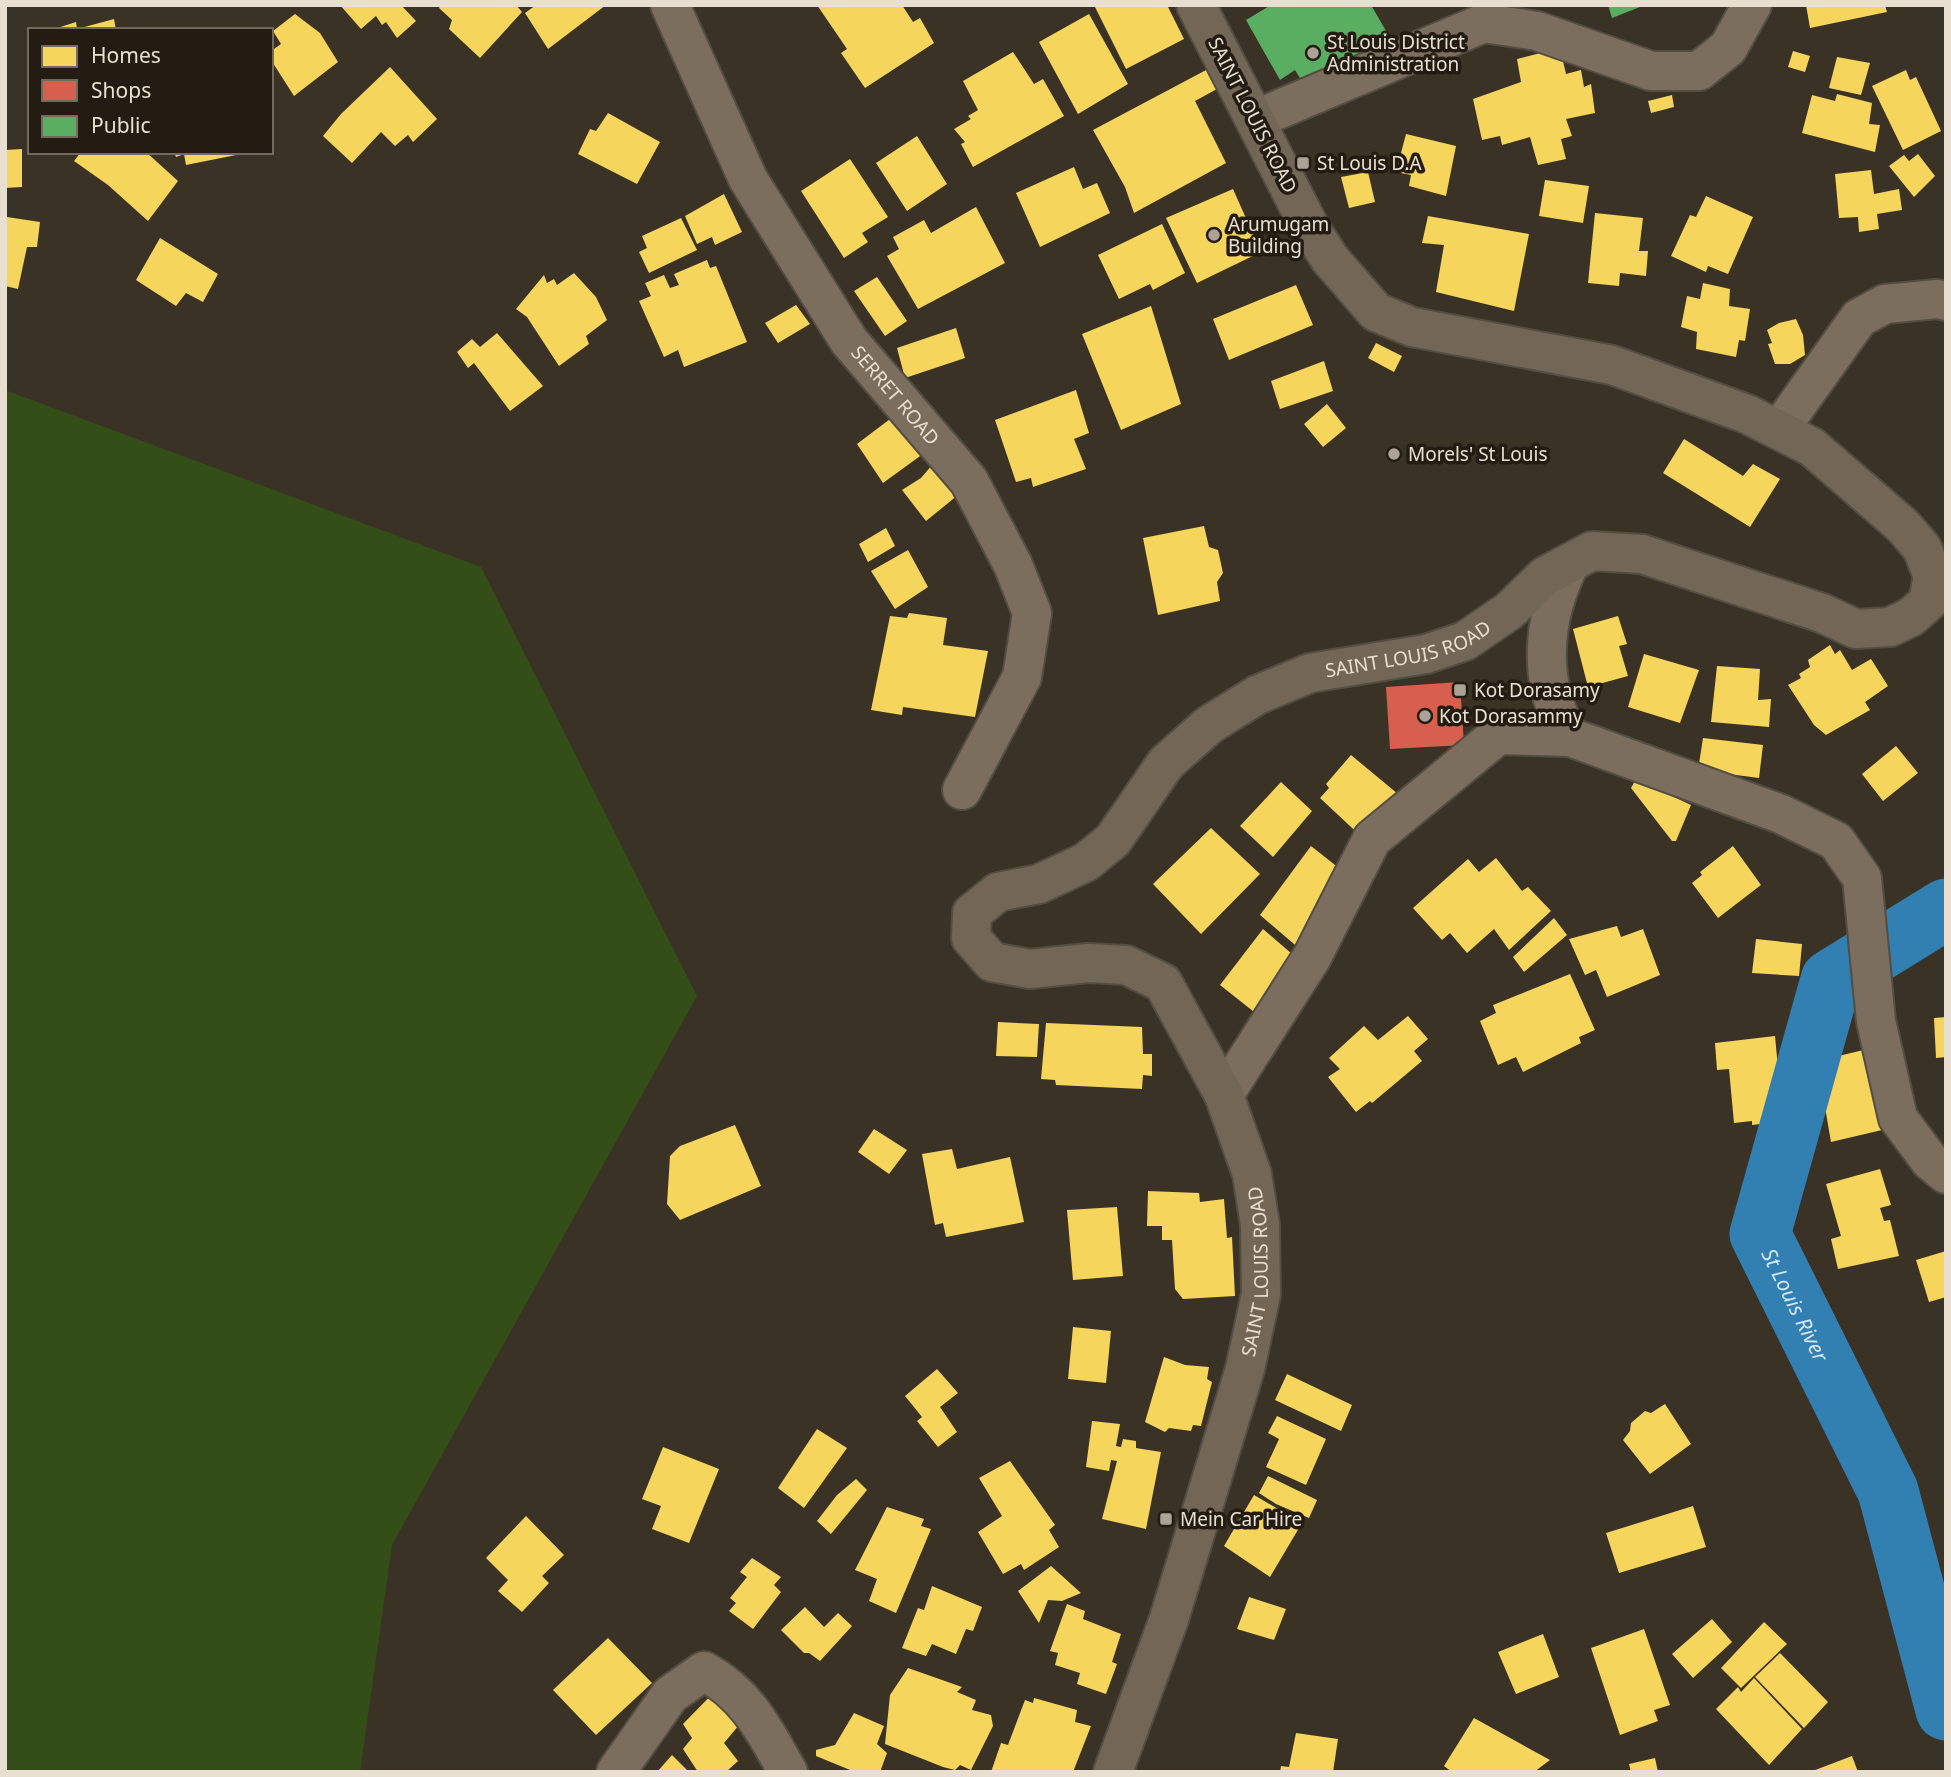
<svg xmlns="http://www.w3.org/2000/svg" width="1951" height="1777" font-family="'Noto Sans',sans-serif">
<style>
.green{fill:#344e17}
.homes{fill:#f6d55c}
.shops{fill:#d6604d}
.public{fill:#5aae61}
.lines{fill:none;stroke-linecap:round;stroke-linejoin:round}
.river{stroke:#327fb2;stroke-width:61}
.minor-casing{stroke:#544d42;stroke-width:42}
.major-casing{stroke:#544d42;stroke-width:42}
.minor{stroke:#7b6e5e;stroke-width:38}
.major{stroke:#726757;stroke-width:38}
.poi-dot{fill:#aca295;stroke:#241c12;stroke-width:2.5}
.labels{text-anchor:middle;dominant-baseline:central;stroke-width:7;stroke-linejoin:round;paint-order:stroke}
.poi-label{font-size:19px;fill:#e9dfd1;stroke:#241c12;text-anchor:start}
.street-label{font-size:19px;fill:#e9dfd1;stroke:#241c12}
.water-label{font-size:21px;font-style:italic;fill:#d3e7f6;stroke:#241c12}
</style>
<rect width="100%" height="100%" fill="#3a3225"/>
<path class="green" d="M 5,390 L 481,567 L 697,996 L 392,1545 L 360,1772 L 5,1772 Z"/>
<g class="homes">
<path d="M 340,5 L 401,5 L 416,21 L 397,38 L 386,22 L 382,25 L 376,16 L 361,29 Z"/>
<path d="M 441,5 L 516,5 L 522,12 L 480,58 L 449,29 L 452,20 L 439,8 Z"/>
<path d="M 536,5 L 606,5 L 548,49 L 525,13 Z"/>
<path d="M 817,5 L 902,5 L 913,22 L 920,18 L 934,43 L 865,88 L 841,53 L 847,49 Z"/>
<path d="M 1094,5 L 1167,5 L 1184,39 L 1126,69 Z"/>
<path d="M 1806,5 L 1885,5 L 1887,12 L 1810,28 Z"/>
<path d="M 295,14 L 320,33 L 338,62 L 294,96 L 271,60 L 271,51 L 281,44 L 273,31 Z"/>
<path d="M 1089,14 L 1128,84 L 1078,114 L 1039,42 Z"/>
<path d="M 114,19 L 116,30 L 51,30 L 76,22 L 77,29 Z"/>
<path d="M 1560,48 L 1566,74 L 1581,70 L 1584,87 L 1591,84 L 1595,113 L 1566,119 L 1572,136 L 1561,139 L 1566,159 L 1538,165 L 1530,137 L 1502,145 L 1500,136 L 1482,140 L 1473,99 L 1521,82 L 1517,59 Z"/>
<path d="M 1793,51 L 1810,56 L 1805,72 L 1788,67 Z"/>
<path d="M 1013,52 L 1034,84 L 1043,79 L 1064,116 L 973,167 L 961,144 L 965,142 L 954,129 L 971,119 L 968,116 L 978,110 L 963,81 Z"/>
<path d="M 1837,57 L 1870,63 L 1861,95 L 1829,88 Z"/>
<path d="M 390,67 L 437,119 L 413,142 L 408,135 L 395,146 L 381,132 L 352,163 L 323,136 L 341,114 Z"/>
<path d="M 1208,69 L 1217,89 L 1195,101 L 1226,163 L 1134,213 L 1125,187 L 1093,130 Z"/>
<path d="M 1906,70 L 1910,80 L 1916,77 L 1941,131 L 1903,150 L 1872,86 Z"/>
<path d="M 1837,94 L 1872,103 L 1869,124 L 1880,125 L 1875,152 L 1802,133 L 1812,95 L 1835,101 Z"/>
<path d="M 1672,95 L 1674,107 L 1651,113 L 1648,101 Z"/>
<path d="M 608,113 L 660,142 L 637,184 L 578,154 L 590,129 L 596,131 Z"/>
<path d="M 1406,134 L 1456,146 L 1446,196 L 1409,186 L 1411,175 L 1396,172 Z"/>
<path d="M 917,136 L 947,184 L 907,211 L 876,163 Z"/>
<path d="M 22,149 L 22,187 L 5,188 L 5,150 Z"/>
<path d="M 81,152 L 146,152 L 178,181 L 148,221 L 108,185 L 74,161 Z"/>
<path d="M 174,152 L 235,152 L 236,155 L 186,165 L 184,154 L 176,157 Z"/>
<path d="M 1918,154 L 1935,176 L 1914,197 L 1889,166 L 1904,155 L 1909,161 Z"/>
<path d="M 850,159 L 888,217 L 862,233 L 868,242 L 844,258 L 801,191 Z"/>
<path d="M 1074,167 L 1083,189 L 1097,183 L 1110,213 L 1040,247 L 1016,193 Z"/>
<path d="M 1871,170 L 1874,194 L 1899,189 L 1902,210 L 1877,214 L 1879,229 L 1859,232 L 1858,217 L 1839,218 L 1835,174 Z"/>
<path d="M 1368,172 L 1375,202 L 1349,208 L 1341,177 Z"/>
<path d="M 1545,180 L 1589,186 L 1583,223 L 1539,216 Z"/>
<path d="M 1233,189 L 1261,252 L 1197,283 L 1166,218 Z"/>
<path d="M 724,194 L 742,232 L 715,245 L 712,237 L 697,244 L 685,216 Z"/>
<path d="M 1706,196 L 1753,217 L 1728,274 L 1708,266 L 1706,272 L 1671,256 L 1690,215 L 1696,217 Z"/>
<path d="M 976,207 L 1005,263 L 918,309 L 887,256 L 899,249 L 893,237 L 924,220 L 931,233 Z"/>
<path d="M 1595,213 L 1643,218 L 1639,251 L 1648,251 L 1646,276 L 1620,273 L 1619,286 L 1588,283 Z"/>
<path d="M 1428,216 L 1529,234 L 1514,311 L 1436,292 L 1444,245 L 1422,243 Z"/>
<path d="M 7,217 L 40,222 L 37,247 L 27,247 L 18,289 L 5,286 Z"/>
<path d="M 681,218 L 697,250 L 649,273 L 639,252 L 647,248 L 642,236 Z"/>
<path d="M 1162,224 L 1185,273 L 1153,290 L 1150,284 L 1119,299 L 1098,255 Z"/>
<path d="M 160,238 L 218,274 L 203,302 L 186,293 L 176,306 L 136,280 Z"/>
<path d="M 707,260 L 710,268 L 716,266 L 747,342 L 684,367 L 678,350 L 664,357 L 639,301 L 651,296 L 645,283 L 664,275 L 670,288 L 679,285 L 674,274 Z"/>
<path d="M 574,273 L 596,297 L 607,320 L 586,336 L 589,344 L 559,366 L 527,317 L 516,309 L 544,275 L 547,283 L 554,279 L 557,285 Z"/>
<path d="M 877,277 L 907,321 L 885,336 L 854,291 Z"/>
<path d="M 1703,283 L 1730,289 L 1729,306 L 1750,309 L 1745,341 L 1739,340 L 1736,357 L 1696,349 L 1697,332 L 1681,327 L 1687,296 L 1700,299 Z"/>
<path d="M 1296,285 L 1313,325 L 1229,360 L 1213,319 Z"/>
<path d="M 796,305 L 810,324 L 778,343 L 765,323 Z"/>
<path d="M 1151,306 L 1181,404 L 1121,430 L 1082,334 Z"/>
<path d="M 1796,319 L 1803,335 L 1805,355 L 1790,364 L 1775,364 L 1768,344 L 1772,343 L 1767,330 L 1779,323 Z"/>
<path d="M 956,328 L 965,358 L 905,378 L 897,348 Z"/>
<path d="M 497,333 L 543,386 L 510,411 L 474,363 L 468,368 L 457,352 L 472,339 L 480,347 Z"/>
<path d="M 1376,343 L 1402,356 L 1394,372 L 1368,358 Z"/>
<path d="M 1324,361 L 1333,391 L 1280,409 L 1271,381 Z"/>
<path d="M 1076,390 L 1089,433 L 1074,439 L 1086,469 L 1033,487 L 1031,478 L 1016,482 L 995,420 Z"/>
<path d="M 1327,404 L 1346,428 L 1323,447 L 1304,424 Z"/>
<path d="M 898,413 L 927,451 L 883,483 L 857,444 Z"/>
<path d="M 1684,439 L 1743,476 L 1753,464 L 1780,479 L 1750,527 L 1663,473 Z"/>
<path d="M 933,464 L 958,495 L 926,521 L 902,490 L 921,478 Z"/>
<path d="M 1204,526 L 1209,547 L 1218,550 L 1223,573 L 1217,582 L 1220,601 L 1158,615 L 1143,538 Z"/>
<path d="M 886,528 L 895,546 L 868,562 L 859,544 Z"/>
<path d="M 908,550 L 928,587 L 895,609 L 871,571 Z"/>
<path d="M 909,613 L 947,618 L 943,645 L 988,651 L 975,717 L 903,707 L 902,715 L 871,710 L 890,616 L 907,618 Z"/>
<path d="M 1618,616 L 1627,644 L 1619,646 L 1628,676 L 1588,687 L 1573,629 Z"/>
<path d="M 1830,645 L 1835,654 L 1840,650 L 1852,670 L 1871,659 L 1888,686 L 1865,702 L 1870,710 L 1826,735 L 1814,725 L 1788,685 L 1801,678 L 1799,674 L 1810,667 L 1808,660 Z"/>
<path d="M 1644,654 L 1699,670 L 1680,723 L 1628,707 Z"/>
<path d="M 1717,666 L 1760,669 L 1758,700 L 1771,699 L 1769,727 L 1711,722 Z"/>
<path d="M 1703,738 L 1763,745 L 1759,778 L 1698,770 Z"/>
<path d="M 1896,746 L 1918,773 L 1883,801 L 1862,774 Z"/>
<path d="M 1351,755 L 1404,799 L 1366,841 L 1320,798 L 1329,788 L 1326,784 Z"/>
<path d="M 1636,779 L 1691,805 L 1676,841 L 1672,841 L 1631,788 Z"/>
<path d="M 1281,782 L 1312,811 L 1273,857 L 1240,826 Z"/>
<path d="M 1211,828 L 1260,874 L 1201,934 L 1153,884 Z"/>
<path d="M 1311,846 L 1354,880 L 1301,950 L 1260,915 Z"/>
<path d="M 1733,846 L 1761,885 L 1718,918 L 1692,883 L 1702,875 L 1700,872 Z"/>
<path d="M 1496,858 L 1522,891 L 1528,887 L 1551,911 L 1509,950 L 1494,929 L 1467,953 L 1450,933 L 1442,940 L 1413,908 L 1468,859 L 1479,872 Z"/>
<path d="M 1554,918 L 1567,935 L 1524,972 L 1513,957 Z"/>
<path d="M 1617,926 L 1621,937 L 1643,929 L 1660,975 L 1607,997 L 1596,970 L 1585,975 L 1569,939 Z"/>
<path d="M 1263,929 L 1299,960 L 1268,1023 L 1220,985 Z"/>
<path d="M 1756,939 L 1802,944 L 1799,976 L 1752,973 Z"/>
<path d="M 1570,974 L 1595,1030 L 1579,1037 L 1581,1043 L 1523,1072 L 1516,1057 L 1498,1065 L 1480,1021 L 1496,1013 L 1493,1005 Z"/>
<path d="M 1408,1016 L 1428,1039 L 1414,1051 L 1422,1061 L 1372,1103 L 1370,1101 L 1356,1112 L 1328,1077 L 1340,1069 L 1329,1058 L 1364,1026 L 1378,1040 Z"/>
<path d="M 1946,1017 L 1946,1057 L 1936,1058 L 1934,1018 Z"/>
<path d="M 998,1022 L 1039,1024 L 1037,1057 L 996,1056 Z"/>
<path d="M 1046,1023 L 1142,1027 L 1143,1054 L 1152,1054 L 1152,1076 L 1143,1075 L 1142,1089 L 1056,1085 L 1055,1080 L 1041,1079 Z"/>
<path d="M 1775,1036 L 1783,1121 L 1752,1125 L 1752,1121 L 1734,1123 L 1729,1069 L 1717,1070 L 1715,1043 Z"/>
<path d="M 1868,1049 L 1881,1101 L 1875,1102 L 1882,1130 L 1831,1142 L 1817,1061 Z"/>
<path d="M 735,1125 L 761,1186 L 680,1220 L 667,1204 L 670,1156 L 680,1146 Z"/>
<path d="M 874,1129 L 907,1150 L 889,1174 L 858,1152 Z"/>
<path d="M 952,1149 L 957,1169 L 1010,1157 L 1024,1222 L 946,1237 L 943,1223 L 935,1225 L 922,1154 Z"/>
<path d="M 1880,1169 L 1891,1205 L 1880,1208 L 1884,1221 L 1890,1220 L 1899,1256 L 1838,1269 L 1831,1239 L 1841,1236 L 1826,1184 Z"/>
<path d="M 1148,1191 L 1199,1193 L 1200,1202 L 1224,1199 L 1227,1238 L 1232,1237 L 1235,1296 L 1183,1299 L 1175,1289 L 1172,1240 L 1162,1240 L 1162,1226 L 1147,1226 Z"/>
<path d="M 1117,1207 L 1123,1276 L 1073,1280 L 1067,1210 Z"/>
<path d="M 1946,1251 L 1946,1297 L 1929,1302 L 1916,1260 Z"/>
<path d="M 1073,1327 L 1111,1331 L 1106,1383 L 1068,1379 Z"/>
<path d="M 1164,1357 L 1185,1365 L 1209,1367 L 1207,1379 L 1212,1382 L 1201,1426 L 1193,1425 L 1191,1431 L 1169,1428 L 1165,1432 L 1145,1422 Z"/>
<path d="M 937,1369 L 958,1393 L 940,1407 L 957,1432 L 938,1447 L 917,1421 L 922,1417 L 905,1396 Z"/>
<path d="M 1287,1374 L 1352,1405 L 1341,1431 L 1275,1400 Z"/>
<path d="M 1665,1404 L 1691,1444 L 1650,1474 L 1623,1440 L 1630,1431 L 1631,1423 L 1645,1411 L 1651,1413 Z"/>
<path d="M 1277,1416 L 1326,1439 L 1306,1485 L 1266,1467 L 1279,1439 L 1268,1433 Z"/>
<path d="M 1092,1421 L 1120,1424 L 1116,1446 L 1121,1447 L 1123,1439 L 1136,1441 L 1136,1448 L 1161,1452 L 1146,1529 L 1102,1519 L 1117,1461 L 1111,1460 L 1109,1471 L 1086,1467 Z"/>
<path d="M 817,1429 L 847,1448 L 804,1508 L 778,1488 Z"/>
<path d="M 663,1447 L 719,1469 L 689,1543 L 652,1529 L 661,1506 L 642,1499 Z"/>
<path d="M 1010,1461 L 1055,1525 L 1049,1530 L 1059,1547 L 1024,1570 L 1021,1564 L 1003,1574 L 978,1532 L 1002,1516 L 979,1478 Z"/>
<path d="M 1268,1476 L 1317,1500 L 1309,1518 L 1276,1504 L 1259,1493 Z"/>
<path d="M 856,1479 L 867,1490 L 831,1534 L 817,1521 L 837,1495 Z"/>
<path d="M 1254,1495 L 1302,1523 L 1270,1577 L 1224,1546 Z"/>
<path d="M 1693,1506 L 1706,1547 L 1619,1573 L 1606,1533 Z"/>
<path d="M 887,1507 L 924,1519 L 921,1526 L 931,1529 L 896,1613 L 869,1601 L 877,1579 L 855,1570 Z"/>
<path d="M 526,1516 L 564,1555 L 542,1576 L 549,1583 L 522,1612 L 498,1591 L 508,1580 L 486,1558 Z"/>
<path d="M 752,1558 L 781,1577 L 774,1585 L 781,1592 L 753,1629 L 729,1611 L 736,1603 L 730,1598 L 747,1577 L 740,1572 Z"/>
<path d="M 1051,1566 L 1081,1593 L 1062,1601 L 1048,1600 L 1039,1623 L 1018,1591 Z"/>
<path d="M 932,1586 L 982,1607 L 973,1631 L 966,1629 L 956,1654 L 932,1644 L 926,1656 L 902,1648 L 918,1608 L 924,1610 Z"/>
<path d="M 1249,1597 L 1286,1609 L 1274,1640 L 1237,1629 Z"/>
<path d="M 1067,1604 L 1085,1611 L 1083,1619 L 1121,1634 L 1112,1662 L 1117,1664 L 1106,1694 L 1077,1684 L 1080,1673 L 1055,1665 L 1058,1653 L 1050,1651 Z"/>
<path d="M 805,1607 L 824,1627 L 838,1613 L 852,1626 L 820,1661 L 809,1653 L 804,1653 L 781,1630 Z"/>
<path d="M 1712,1619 L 1732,1642 L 1693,1678 L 1672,1654 Z"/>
<path d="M 1764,1622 L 1787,1644 L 1741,1688 L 1721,1668 Z"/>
<path d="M 1644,1629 L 1670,1705 L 1654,1710 L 1658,1721 L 1620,1735 L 1591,1648 Z"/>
<path d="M 1543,1634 L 1559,1677 L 1516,1694 L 1498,1652 Z"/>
<path d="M 608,1638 L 652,1683 L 596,1735 L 553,1690 Z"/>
<path d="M 1780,1653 L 1828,1702 L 1804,1728 L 1755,1677 Z"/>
<path d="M 908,1668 L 962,1687 L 957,1692 L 976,1700 L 972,1710 L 991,1715 L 993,1726 L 971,1770 L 960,1765 L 955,1770 L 943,1767 L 885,1744 L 890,1695 Z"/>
<path d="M 1754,1678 L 1802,1729 L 1769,1765 L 1716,1709 L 1738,1687 L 1741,1692 Z"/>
<path d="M 727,1679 L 750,1712 L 724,1743 L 738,1761 L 726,1772 L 698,1772 L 683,1749 L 692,1738 L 683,1724 Z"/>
<path d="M 1034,1698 L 1077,1710 L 1075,1722 L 1091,1726 L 1073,1772 L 991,1772 L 1001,1743 L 1008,1745 L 1025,1700 L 1033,1703 Z"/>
<path d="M 854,1713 L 884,1726 L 877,1744 L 887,1753 L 880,1772 L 855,1772 L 816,1756 L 816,1750 L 835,1745 Z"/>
<path d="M 1474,1718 L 1550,1760 L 1534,1772 L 1452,1772 L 1444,1766 Z"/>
<path d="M 1296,1733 L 1338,1739 L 1333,1772 L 1280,1772 L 1281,1766 L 1289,1767 Z"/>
<path d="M 672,1755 L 689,1772 L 657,1772 Z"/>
<path d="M 1852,1756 L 1858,1772 L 1810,1772 Z"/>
<path d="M 1655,1758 L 1658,1772 L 1631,1772 L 1629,1764 Z"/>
</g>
<path class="shops" d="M 1460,682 L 1464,745 L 1390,749 L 1386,687 Z"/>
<g class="public">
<path d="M 1271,5 L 1371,5 L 1389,36 L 1305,86 L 1295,70 L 1280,80 L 1246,20 Z"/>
<path d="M 1608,5 L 1645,5 L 1612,18 Z"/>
</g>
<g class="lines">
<path class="river" id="s1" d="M 1946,909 L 1831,980 L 1760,1234 L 1888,1491 L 1946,1710"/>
<defs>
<g id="minor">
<path id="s2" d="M 670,5 L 748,179 L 849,341 L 969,481 L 1013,565 L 1032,613 L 1022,677 L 962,790"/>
<path d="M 1256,119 L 1484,23 L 1537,31 L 1651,71 L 1699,71 L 1728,48 L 1752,5"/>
<path d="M 1779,430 L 1859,318 L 1885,304 L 1937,299 L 1946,301"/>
<path d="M 1570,563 C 1542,619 1536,682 1570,737"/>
<path d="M 1224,1095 L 1312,957 L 1372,839 L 1498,735 L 1570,737 L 1781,814 L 1836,841 L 1862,878 L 1876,1021 L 1898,1118 L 1930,1161 L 1946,1174"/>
<path d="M 616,1772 L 670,1695 L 704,1671 C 748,1695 764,1730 788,1772"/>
</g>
<g id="major">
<path id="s3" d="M 1113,1772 L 1169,1619 L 1245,1369 L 1261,1294 L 1260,1225 L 1252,1174 L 1224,1095 L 1163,983 L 1126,965 L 1088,963 L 1030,969 L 992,962 L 971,938 L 972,913 L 998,892 L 1039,884 L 1086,862 L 1113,840 L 1166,763 L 1209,725 L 1257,695 L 1310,673 L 1426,654 L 1465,641 L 1509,611 L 1545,576 L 1592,551 L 1642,554 L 1822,613 L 1856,629 L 1890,627 L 1911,617 L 1928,602 L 1933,576 L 1922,548 L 1903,526 L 1812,447 L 1747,414 L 1612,365 L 1412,327 L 1376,312 L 1330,259 L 1310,228 L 1196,5"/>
</g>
</defs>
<use href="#minor" class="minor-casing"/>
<use href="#major" class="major-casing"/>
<use href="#minor" class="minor"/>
<use href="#major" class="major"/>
</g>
<g class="poi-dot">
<circle cx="1313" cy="53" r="7"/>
<rect x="1296" y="156" width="14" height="14" rx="3.5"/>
<circle cx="1214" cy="235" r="7"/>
<circle cx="1394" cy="454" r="7"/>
<rect x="1453" y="683" width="14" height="14" rx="3.5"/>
<circle cx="1425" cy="716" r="7"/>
<rect x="1159" y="1512" width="14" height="14" rx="3.5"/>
</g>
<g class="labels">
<g class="poi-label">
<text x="1327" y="42">St Louis District<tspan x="1327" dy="22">Administration</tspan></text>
<text x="1317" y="163">St Louis D.A</text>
<text x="1228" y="224">Arumugam<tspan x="1228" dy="22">Building</tspan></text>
<text x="1408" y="454">Morels' St Louis</text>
<text x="1474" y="690">Kot Dorasamy</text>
<text x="1439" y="716">Kot Dorasammy</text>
<text x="1180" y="1519">Mein Car Hire</text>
</g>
<g class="street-label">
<text transform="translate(1253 115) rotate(63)">SAINT LOUIS ROAD</text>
<text stroke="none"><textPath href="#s2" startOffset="453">SERRET ROAD</textPath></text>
<text stroke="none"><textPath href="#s3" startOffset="1594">SAINT LOUIS ROAD</textPath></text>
<text stroke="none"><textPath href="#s3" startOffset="523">SAINT LOUIS ROAD</textPath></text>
</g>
<g class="water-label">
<text stroke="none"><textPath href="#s1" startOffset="478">St Louis River</textPath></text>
</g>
</g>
<rect width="1951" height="1777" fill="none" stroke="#e9dfd1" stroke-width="14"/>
<rect x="28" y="28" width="245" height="126" fill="#241c12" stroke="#736a5e" stroke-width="2"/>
<rect x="42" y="46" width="35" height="21" fill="#f6d55c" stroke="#736a5e" stroke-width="2"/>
<text x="91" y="63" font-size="21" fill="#e9dfd1">Homes</text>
<rect x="42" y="80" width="35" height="21" fill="#d6604d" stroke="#736a5e" stroke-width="2"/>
<text x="91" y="98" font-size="21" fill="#e9dfd1">Shops</text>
<rect x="42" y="116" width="35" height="21" fill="#5aae61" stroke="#736a5e" stroke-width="2"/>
<text x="91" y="133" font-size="21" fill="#e9dfd1">Public</text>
</svg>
